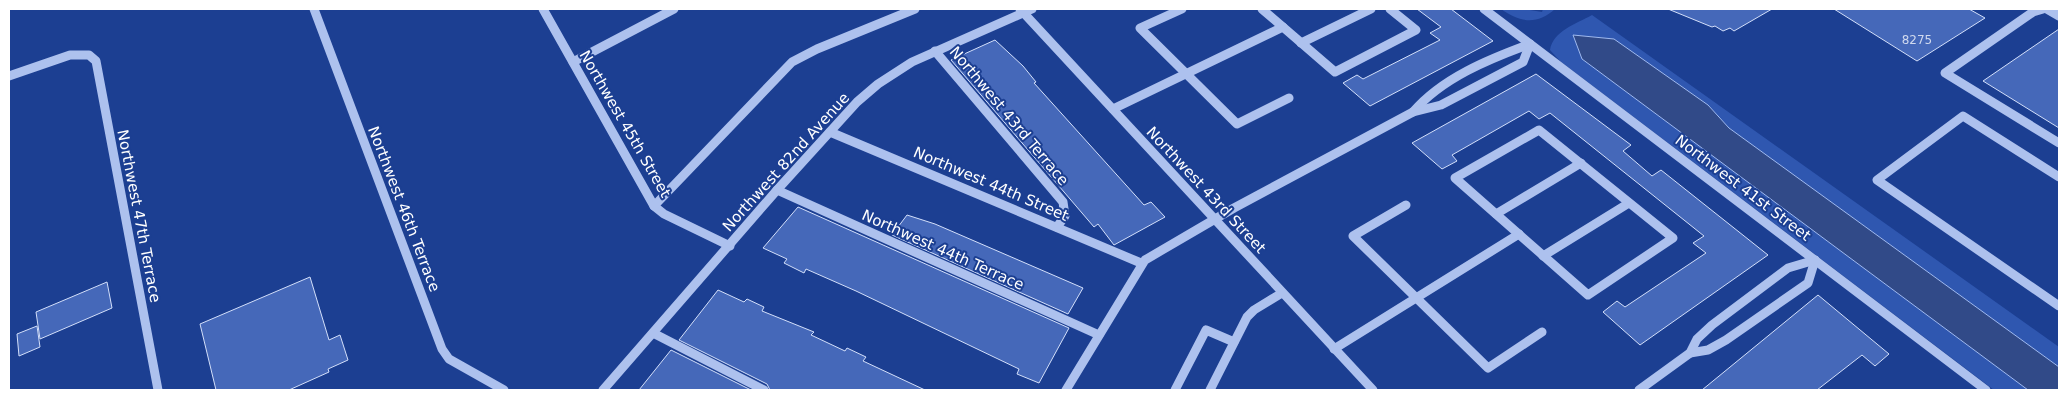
<svg xmlns="http://www.w3.org/2000/svg" width="2068" height="399" font-family="'DejaVu Sans',sans-serif">
<style>
.green{fill:#2f57b0}
.water{fill:#314a88;stroke:#a0baf0}
.building{fill:#4568b9;stroke:#d3dffa}
.lines{fill:none;stroke-linecap:round;stroke-linejoin:round}
.minor{stroke:#adc1ee;stroke-width:9}
.labels{text-anchor:middle;dominant-baseline:central;stroke-width:4;stroke-linejoin:round;paint-order:stroke}
.number-label{font-size:12px;fill:#d0d9ee}
.street-label{font-size:15px;fill:#fff;stroke:#1c3f92}
</style>
<rect width="100%" height="100%" fill="#1c3f92"/>
<g class="green">
<path d="M 1501,9 L 1524,9 L 1542,12 L 1543,9 L 1555,9 C 1537,25 1521,23 1501,9 Z"/>
<path d="M 1592,15 L 2059,347 L 2059,367 L 1729,128 L 1708,105 L 1614,39 L 1573,35 L 1582,59 L 2028,390 L 1994,390 L 1560,61 L 1550,50 C 1553,31 1576,24 1592,15 Z"/>
</g>
<path class="water" d="M 1573,35 L 1614,39 L 1708,105 L 1729,128 L 2059,367 L 2059,390 L 2028,390 L 1582,59 Z"/>
<g class="building">
<path d="M 1417,9 L 1451,9 L 1493,41 L 1370,106 L 1343,83 L 1357,75 L 1363,79 L 1440,40 L 1430,33 L 1441,27 Z"/>
<path d="M 1668,9 L 1772,9 L 1734,31 L 1730,28 L 1723,31 L 1715,26 L 1712,27 Z"/>
<path d="M 1834,9 L 1969,9 L 1985,18 L 1917,61 Z"/>
<path d="M 2059,29 L 2059,128 L 1983,81 Z"/>
<path d="M 995,40 L 1023,66 L 1036,82 L 1034,83 L 1144,205 L 1151,202 L 1165,217 L 1114,245 L 1098,224 L 1094,227 L 951,60 Z"/>
<path d="M 1536,74 L 1631,145 L 1623,151 L 1652,176 L 1661,170 L 1768,255 L 1640,345 L 1603,312 L 1617,301 L 1625,307 L 1706,253 L 1693,243 L 1704,236 L 1550,113 L 1539,119 L 1529,111 L 1452,155 L 1457,161 L 1442,169 L 1412,143 Z"/>
<path d="M 798,207 L 1069,328 L 1039,383 L 1017,374 L 1019,369 L 856,291 L 806,269 L 804,273 L 784,263 L 787,259 L 763,248 Z"/>
<path d="M 907,215 L 935,224 L 1083,288 L 1068,314 L 892,235 Z"/>
<path d="M 310,277 L 329,340 L 340,335 L 348,360 L 328,369 L 329,372 L 289,390 L 216,390 L 200,324 Z"/>
<path d="M 107,282 L 112,308 L 40,339 L 36,312 Z"/>
<path d="M 718,290 L 744,302 L 747,299 L 764,307 L 762,311 L 814,332 L 811,335 L 845,351 L 847,348 L 866,357 L 863,361 L 925,390 L 770,390 L 767,384 L 679,340 Z"/>
<path d="M 1818,295 L 1889,354 L 1875,366 L 1862,355 L 1817,390 L 1702,390 Z"/>
<path d="M 37,326 L 40,347 L 19,356 L 17,334 Z"/>
<path d="M 671,350 L 751,390 L 639,390 Z"/>
</g>
<g class="lines">
<g class="minor">
<path d="M 314,9 L 442,349 L 449,359 L 504,390"/>
<path d="M 543,9 L 654,206 L 664,214 L 730,246"/>
<path d="M 1020,9 L 1373,390"/>
<path d="M 1182,9 L 1140,28 L 1237,124 L 1289,98"/>
<path d="M 1262,9 L 1335,72 L 1416,30 L 1390,9"/>
<path d="M 1484,9 L 1986,390"/>
<path d="M 2043,9 L 2033,12 L 1945,73 L 2059,143"/>
<path d="M 2047,9 L 2059,16"/>
<path d="M 1301,43 L 1371,9"/>
<path d="M 935,51 L 1063,202 L 1065,216 L 1057,227"/>
<path d="M 573,62 L 674,9"/>
<path d="M 9,76 L 70,55 L 89,55 L 96,61 L 158,390"/>
<path d="M 1113,109 L 1283,27"/>
<path d="M 1413,112 C 1442,78 1489,59 1530,44"/>
<path d="M 1539,130 L 1673,238 L 1588,295 L 1455,178 Z"/>
<path d="M 830,132 L 1141,263"/>
<path d="M 2059,177 L 1963,116 L 1877,180 L 2059,306"/>
<path d="M 777,190 L 1099,335"/>
<path d="M 1406,205 L 1353,236 L 1488,368 L 1542,332"/>
<path d="M 654,206 L 792,62 L 817,49 L 915,9"/>
<path d="M 1496,214 L 1581,163"/>
<path d="M 1543,256 L 1629,203"/>
<path d="M 653,333 L 764,390"/>
<path d="M 1334,349 L 1519,234"/>
<path d="M 1690,353 L 1708,350 L 1726,340 L 1808,283 L 1815,260"/>
<path d="M 603,390 L 777,190 L 857,102 L 878,84 L 912,62 L 1032,9"/>
<path d="M 1066,390 L 1145,260 L 1234,208 L 1413,112 L 1441,105 L 1523,62 L 1530,44"/>
<path d="M 1175,390 L 1206,330 L 1234,342"/>
<path d="M 1210,390 L 1247,317 L 1254,310 L 1282,293"/>
<path d="M 1639,390 L 1690,353 L 1697,339 L 1712,325 L 1788,268 L 1815,260"/>
</g>
</g>
<g class="labels">
<g class="number-label">
<text x="1917" y="40">8275</text>
</g>
<g class="street-label">
<text transform="translate(1009 116) rotate(50)">Northwest 43rd Terrace</text>
<text transform="translate(625 124) rotate(60)">Northwest 45th Street</text>
<text transform="translate(786 162) rotate(-48)">Northwest 82nd Avenue</text>
<text transform="translate(991 184) rotate(23)">Northwest 44th Street</text>
<text transform="translate(1743 188) rotate(37)">Northwest 41st Street</text>
<text transform="translate(1206 190) rotate(47)">Northwest 43rd Street</text>
<text transform="translate(404 209) rotate(69)">Northwest 46th Terrace</text>
<text transform="translate(139 216) rotate(79)">Northwest 47th Terrace</text>
<text transform="translate(943 250) rotate(24)">Northwest 44th Terrace</text>
</g>
</g>
<rect width="2068" height="399" fill="none" stroke="#ffffff" stroke-width="20"/>
</svg>
